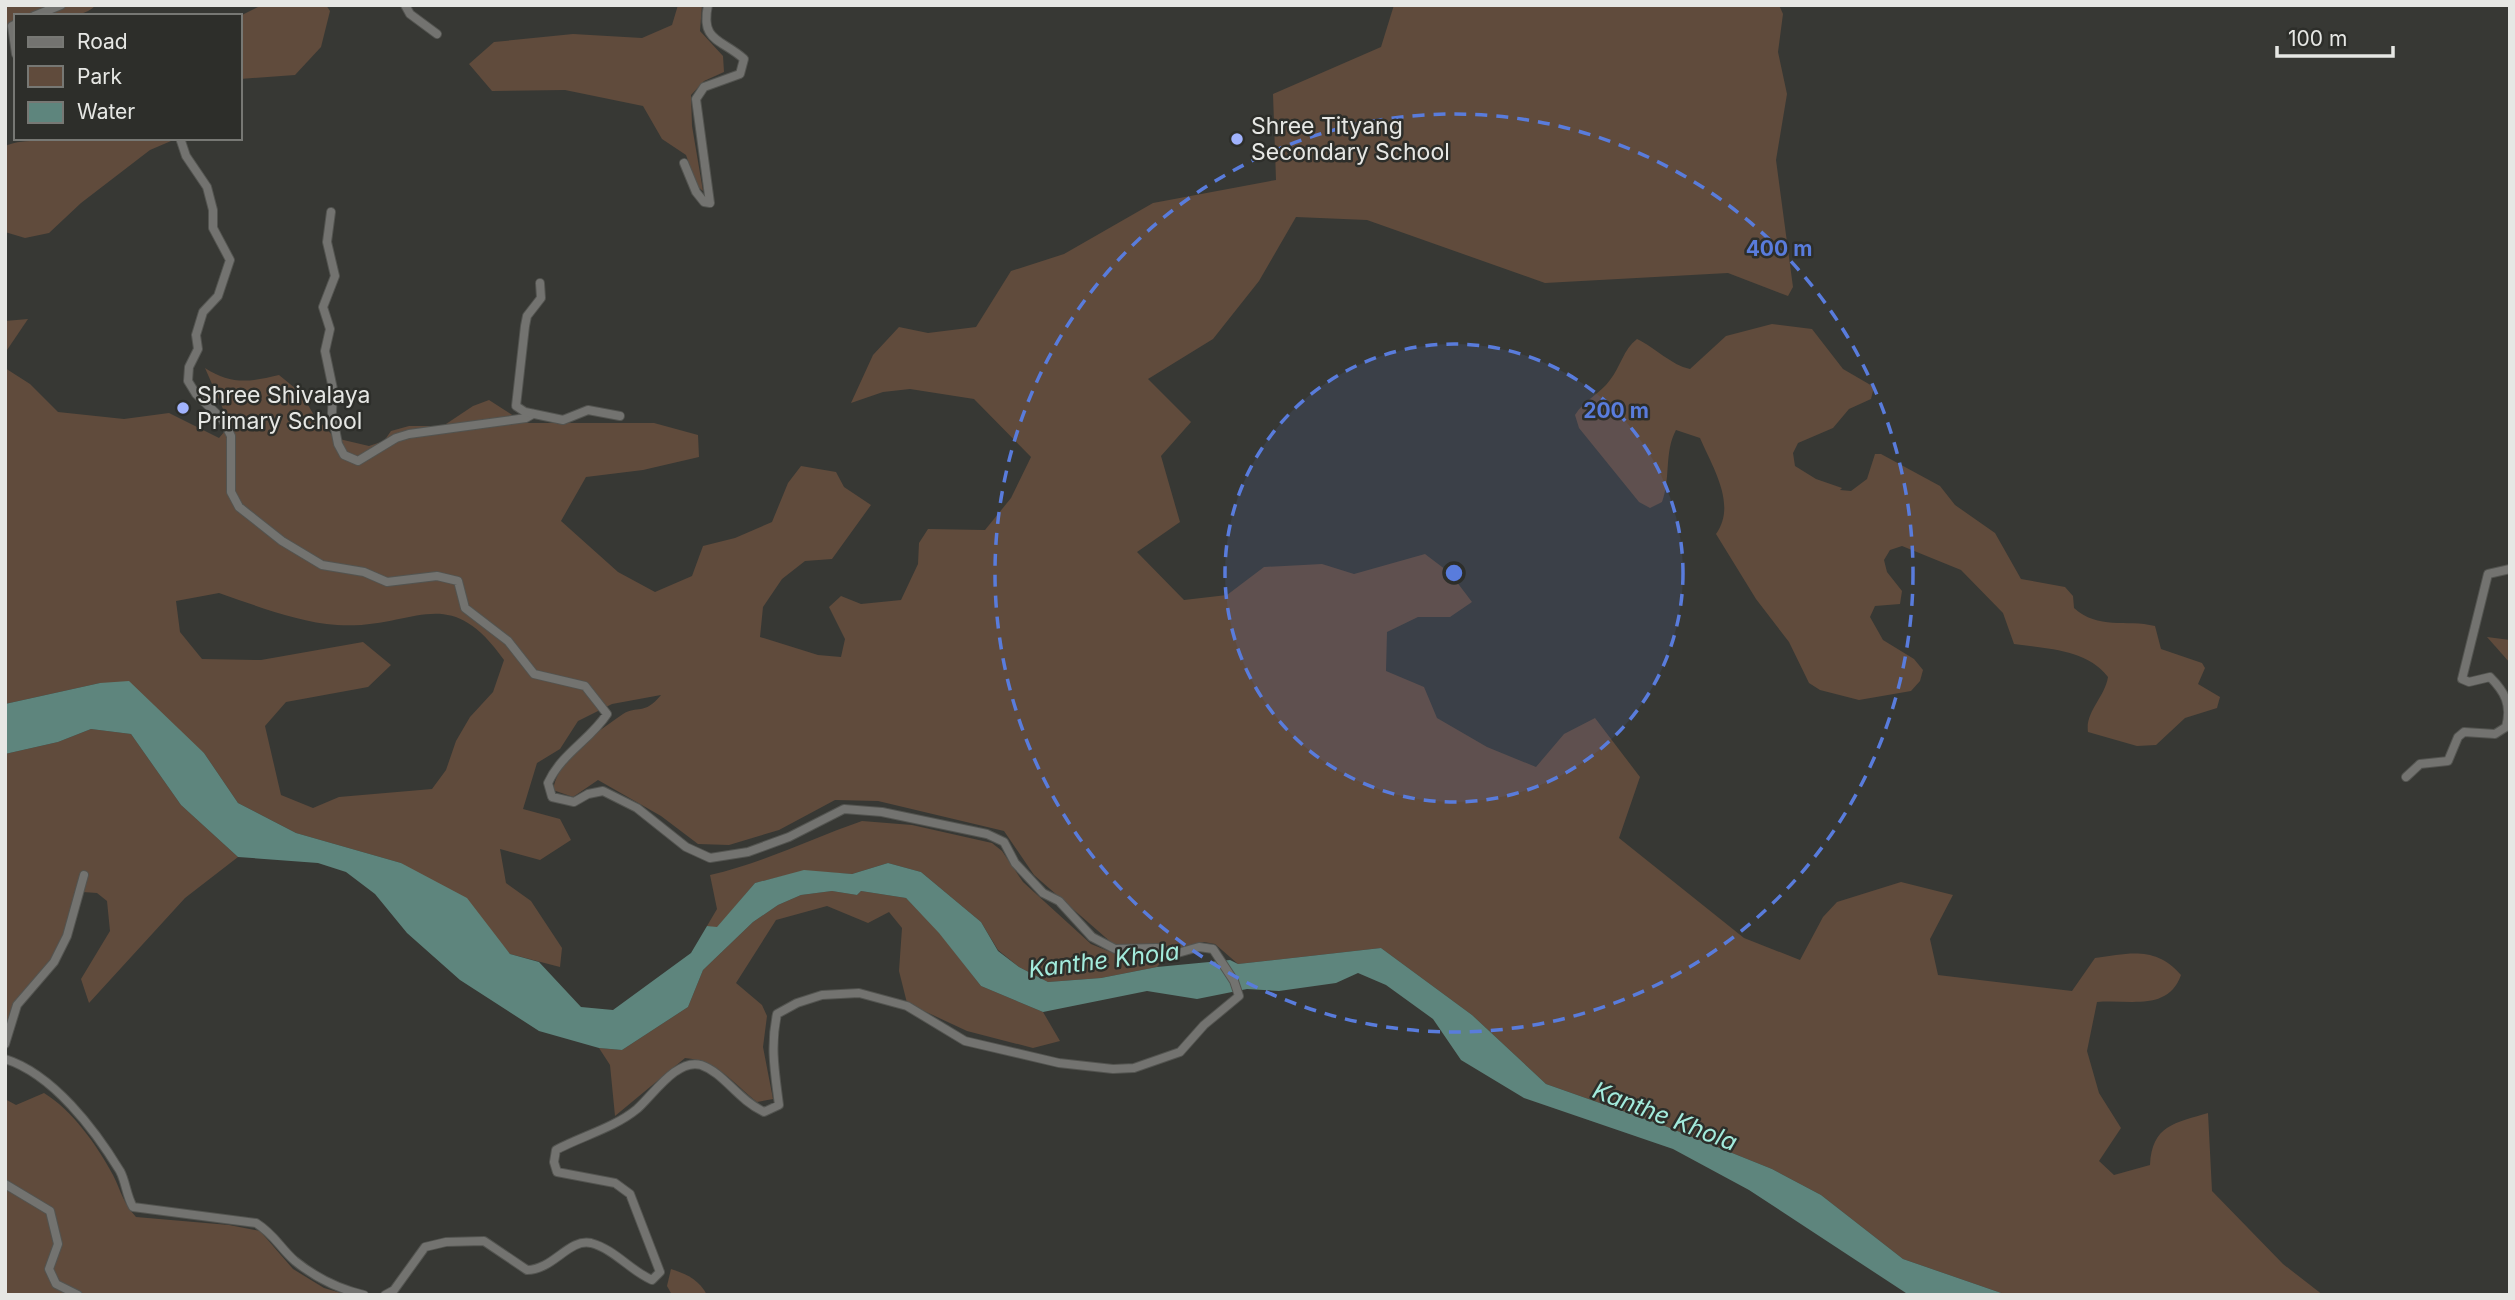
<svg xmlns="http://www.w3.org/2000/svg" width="2515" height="1300" font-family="Inter,sans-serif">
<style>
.green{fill:#604b3c;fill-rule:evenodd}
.water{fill:#5e857d}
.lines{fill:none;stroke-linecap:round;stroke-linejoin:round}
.minor-casing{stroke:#535450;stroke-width:10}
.minor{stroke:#737370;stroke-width:8}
.ring{fill:none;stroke:#597cdc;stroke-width:3.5;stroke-dasharray:12 9}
.poi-dot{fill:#a1b3fd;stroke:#2d2e2a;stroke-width:2.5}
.labels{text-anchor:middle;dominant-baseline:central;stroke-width:5;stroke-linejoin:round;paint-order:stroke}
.poi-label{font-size:23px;fill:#e6e7e4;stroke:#2d2e2a;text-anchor:start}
.water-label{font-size:24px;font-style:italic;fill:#a3ebdc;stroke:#2d2e2a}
.centre{fill:#597cdc;stroke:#2d2e2a;stroke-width:3.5}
.ring-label{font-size:21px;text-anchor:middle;font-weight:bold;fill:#597cdc;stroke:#2d2e2a;stroke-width:5;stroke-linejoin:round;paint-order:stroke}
</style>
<rect width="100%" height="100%" fill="#373834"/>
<g class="green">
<path d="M 5,5 L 96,5 C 79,23 40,16 16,16 L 16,32 L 5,26 Z"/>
<path d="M 262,5 L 326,5 L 330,11 L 321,47 L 295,75 L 240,79 L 240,16 Z"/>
<path d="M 678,5 L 702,5 L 700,31 L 723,56 L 724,72 L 704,81 L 691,95 L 692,126 L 703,191 L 697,186 L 686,155 L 662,139 L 643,106 L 565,90 L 492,91 L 469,64 L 494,42 L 573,34 L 642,38 L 672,25 Z"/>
<path d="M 1394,5 L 1779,5 L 1783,14 L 1778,52 L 1787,94 L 1776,160 L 1793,287 L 1788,296 L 1728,273 L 1545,283 L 1367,220 L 1296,217 L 1259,281 L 1213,339 L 1148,379 L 1191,422 L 1161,456 L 1180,522 L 1137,552 L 1184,600 L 1227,595 L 1264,567 L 1322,564 L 1354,574 L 1425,554 L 1450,573 L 1472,602 L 1450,617 L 1418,617 L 1387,632 L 1386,671 L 1424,687 L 1437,718 L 1487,747 L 1536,767 L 1564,734 L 1595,718 L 1640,777 L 1619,838 L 1744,938 L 1800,960 L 1823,917 L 1837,902 L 1901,882 L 1953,895 L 1930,939 L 1938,975 L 2072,991 L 2095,958 C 2130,953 2156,946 2181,975 C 2168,1012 2129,999 2097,1002 L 2087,1051 L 2099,1093 L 2121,1128 L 2099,1161 L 2114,1175 L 2150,1165 C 2152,1125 2175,1123 2208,1113 L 2212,1191 L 2283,1264 L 2323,1295 L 2007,1295 L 1903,1259 L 1821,1195 L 1772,1169 L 1665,1126 L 1546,1084 L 1472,1015 L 1381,948 L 1238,964 L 1215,944 L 1204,942 L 1173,949 L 1158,944 L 1132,947 L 1113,944 L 1034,875 L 1004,831 L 878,801 L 835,800 L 779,830 L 729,845 L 698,844 L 661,816 L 598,780 L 573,797 L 553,790 C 558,758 597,732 623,714 C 637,705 644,716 661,695 L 612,704 L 578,721 L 560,749 L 537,763 L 523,809 L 560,819 L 571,840 L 540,860 L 500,849 L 506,883 L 531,901 L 562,948 L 560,967 L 510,954 L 489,930 L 401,863 L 296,833 L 238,803 L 204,753 L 100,683 L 5,704 L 5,368 L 30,384 L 58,412 L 124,419 L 169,413 L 219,438 L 230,425 L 205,368 C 231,385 250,382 279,375 L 301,393 L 315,417 L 335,438 L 369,446 L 384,441 L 391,431 L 409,426 L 443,426 L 473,406 L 489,400 L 525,423 L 654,423 L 698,435 L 699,457 L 643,470 L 586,477 L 561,521 L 618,572 L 655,592 L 692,576 L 703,546 L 735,538 L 772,522 L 788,483 L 801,466 L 836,472 L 844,487 L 871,505 L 832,559 L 805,561 L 782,579 L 763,607 L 760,637 L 818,655 L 841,657 L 845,639 L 829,607 L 841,596 L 861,604 L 901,600 L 918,564 L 919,543 L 928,529 L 985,530 L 1011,498 L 1031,457 L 974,399 L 910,389 L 883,392 L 851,403 L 873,355 L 899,327 L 928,333 L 976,327 L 1011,271 L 1064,254 L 1153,203 L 1276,180 L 1273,94 L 1381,47 ZM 219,593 C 257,606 297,622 337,625 C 415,630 447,579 504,660 L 493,692 L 470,717 L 456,741 L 446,770 L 432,789 L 339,797 L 313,808 L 281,795 L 265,726 L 286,702 L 368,687 L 391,665 L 363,642 L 261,660 L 202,659 L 180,632 L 176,601 Z"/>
<path d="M 79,138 L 170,138 L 171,141 L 150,150 L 81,203 L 49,233 L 25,238 L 5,232 L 5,146 C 30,136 53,145 79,138 Z"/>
<path d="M 28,319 L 5,353 L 5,321 Z"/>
<path d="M 1772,324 L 1812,329 L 1843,369 L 1874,387 L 1871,399 L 1849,409 L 1833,428 L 1798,443 L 1793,453 L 1795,466 L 1816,479 L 1842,488 L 1840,490 L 1851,491 L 1867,479 L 1875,454 L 1881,454 L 1940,486 L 1955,505 L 1995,533 L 2021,579 L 2065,587 L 2073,596 L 2074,608 C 2098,630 2126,619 2155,626 L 2161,649 L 2202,663 L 2205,668 L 2198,684 L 2220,697 L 2217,708 L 2185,718 L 2156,745 L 2137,746 L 2088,732 C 2085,712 2105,697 2108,677 C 2086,649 2047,649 2014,644 L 2003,613 L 1961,570 L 1902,546 L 1890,550 L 1884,560 L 1887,572 L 1902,591 L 1900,604 L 1875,606 L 1870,617 L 1883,640 L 1914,659 L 1923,670 L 1920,681 L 1911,691 L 1859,700 L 1820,690 L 1809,683 L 1789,642 L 1756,599 L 1716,534 C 1737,505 1713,468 1700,438 L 1676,430 C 1664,452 1671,479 1662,502 L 1650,508 L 1639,502 L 1579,428 L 1575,415 C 1584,400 1600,394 1610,380 C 1621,366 1623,350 1637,339 C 1656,348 1671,365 1690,369 L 1726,336 Z"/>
<path d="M 2487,637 L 2510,640 L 2510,663 Z"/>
<path d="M 91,729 L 131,734 L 181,805 L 238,857 L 185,898 L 89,1003 L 81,979 L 110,931 L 107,901 L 97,893 L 83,892 L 68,936 L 19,1006 L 5,1052 L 5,754 L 58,742 Z"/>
<path d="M 862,821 L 912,825 L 992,843 L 1002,851 L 1023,882 L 1091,944 L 1130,960 L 1164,959 L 1157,967 L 1101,978 L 1048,982 L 1019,967 L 998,950 L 981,922 L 921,872 L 888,863 L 852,874 L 804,871 L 755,883 L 717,928 L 707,926 L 717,909 L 710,875 C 761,864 812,838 862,821 Z"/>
<path d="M 832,891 L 857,895 L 861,891 L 906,898 L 939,932 L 981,986 L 1043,1012 L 1060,1041 L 1033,1048 L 967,1031 L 907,1003 L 899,971 L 902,928 L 889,912 L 868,923 L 827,906 L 776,920 L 736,983 L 762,1005 L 767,1016 L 763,1047 L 773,1099 L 757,1102 C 734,1084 717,1060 685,1058 L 615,1116 L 610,1065 L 599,1048 L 622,1050 L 688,1007 L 703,970 L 753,922 L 778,905 L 801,895 Z"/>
<path d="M 44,1093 C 72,1110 97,1145 113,1175 C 121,1191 123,1203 136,1217 L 229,1225 L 260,1231 L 293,1269 L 324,1288 L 348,1295 L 5,1295 L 5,1099 L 16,1105 Z"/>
<path d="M 671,1269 C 687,1274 699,1280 707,1295 L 672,1295 L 667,1286 Z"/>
</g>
<path class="water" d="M 129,681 L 204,753 L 238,803 L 296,833 L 401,863 L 467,898 L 510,954 L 539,962 L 581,1007 L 613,1010 L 691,953 L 707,926 L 717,927 L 755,883 L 804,870 L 852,874 L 888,863 L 921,872 L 981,922 L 998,951 L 1019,967 L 1048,982 L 1101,978 L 1157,967 L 1230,960 L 1238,964 L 1381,948 L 1472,1015 L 1546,1084 L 1665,1126 L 1772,1169 L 1821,1195 L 1903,1259 L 2007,1295 L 1909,1295 L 1749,1190 L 1673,1149 L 1524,1098 L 1461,1060 L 1433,1019 L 1386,985 L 1358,973 L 1336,983 L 1279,991 L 1247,989 L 1197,999 L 1147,991 L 1043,1012 L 981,986 L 939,933 L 906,898 L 861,891 L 857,895 L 832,891 L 801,895 L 778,905 L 753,922 L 703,970 L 688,1007 L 622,1050 L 599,1048 L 539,1031 L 460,980 L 407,933 L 375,894 L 346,872 L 318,863 L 238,857 L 181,805 L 131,734 L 91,729 L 58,742 L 5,754 L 5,704 L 100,683 Z"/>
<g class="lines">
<defs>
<g id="minor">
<path d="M 405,5 L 410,14 L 437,34"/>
<path d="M 34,16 L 61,5"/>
<path d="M 16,24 L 12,26 L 16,54"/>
<path d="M 180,138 L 186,156 L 207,187 L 213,210 L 213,228 L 230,260 L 218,296 L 203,312 L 196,335 L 198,349 L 189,367 L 188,381 L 196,394 L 223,420 L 231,436 L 231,492 L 239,507 L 282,541 L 322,565 L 364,572 L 387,582 L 437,576 L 458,581 L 465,608 L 508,641 L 534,674 L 585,686 L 607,714 C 590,740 561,754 548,783 L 552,797 L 574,802 L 588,794 L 603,791 L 637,808 L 686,847 L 710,858 L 748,852 L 789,837 L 844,809 L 882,812 L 987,834 L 1004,842 L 1015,863 L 1043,893 L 1059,901 L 1092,937 L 1115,949 L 1157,948 L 1174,954 L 1199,947 L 1213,949 L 1234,981 L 1239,996 L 1204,1025 L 1180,1052 L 1134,1068 L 1113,1069 L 1059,1063 L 965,1041 L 907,1006 L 859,993 L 822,995 L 797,1003 L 777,1014 C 770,1047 775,1073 779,1105 L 764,1112 C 737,1099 724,1073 701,1065 C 677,1058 653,1095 637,1109 C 614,1128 582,1136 556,1150 L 554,1162 L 557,1172 L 615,1183 L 630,1194 L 660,1272 L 652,1280 C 631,1271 614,1249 591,1243 C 569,1238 553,1270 527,1270 L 484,1241 L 446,1242 L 425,1247 L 394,1290 L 385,1295"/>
<path d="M 684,163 L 696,192 L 704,202 L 710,203 L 696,99 L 704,87 L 740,74 L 744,59 C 722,39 700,42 708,5"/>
<path d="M 331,212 L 327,242 L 335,276 L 323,307 L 330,329 L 325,351 L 333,389 L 332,413 L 338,444 L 344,455 L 358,461 L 396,438 L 409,434 L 526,418 L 533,414"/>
<path d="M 540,283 L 541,298 L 527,316 L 525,326 L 516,406 L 525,412 L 563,420 L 588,410 L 620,416"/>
<path d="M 2406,777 L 2420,764 L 2448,761 L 2458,737 L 2464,732 L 2495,734 L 2506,727 C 2512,705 2505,692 2490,677 L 2469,682 L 2462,679 L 2488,574 L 2510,569"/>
<path d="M 5,1044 L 17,1005 L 54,962 L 67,936 L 84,875"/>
<path d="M 5,1059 C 53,1074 95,1130 120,1171 C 126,1182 126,1195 133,1207 L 256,1223 C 275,1235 280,1248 295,1261 C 316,1278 339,1289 364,1295"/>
<path d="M 5,1184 L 50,1211 L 58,1244 L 49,1269 L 56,1284 L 78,1295"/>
</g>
</defs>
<use href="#minor" class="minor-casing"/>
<use href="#minor" class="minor"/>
</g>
<circle cx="1454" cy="573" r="229" fill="#597cdc" fill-opacity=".12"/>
<g class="ring">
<circle cx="1454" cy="573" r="229"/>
<circle cx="1454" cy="573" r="459"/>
</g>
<g class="poi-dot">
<circle cx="1237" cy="139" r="7"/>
<circle cx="183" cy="408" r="7"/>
</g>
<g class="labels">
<g class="poi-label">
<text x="1251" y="126">Shree Tityang<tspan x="1251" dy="26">Secondary School</tspan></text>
<text x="197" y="395">Shree Shivalaya<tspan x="197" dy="26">Primary School</tspan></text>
</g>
<g class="water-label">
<text transform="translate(1104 960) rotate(-7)">Kanthe Khola</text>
<text transform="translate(1665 1116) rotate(21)">Kanthe Khola</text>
</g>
</g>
<circle cx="1454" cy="573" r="10" class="centre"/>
<g class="ring-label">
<text x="1779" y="256">400 m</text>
<text x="1616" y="418">200 m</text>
</g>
<rect width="2515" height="1300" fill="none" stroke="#e6e7e4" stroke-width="14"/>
<rect x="14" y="14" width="228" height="126" fill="#2d2e2a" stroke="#777874" stroke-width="2"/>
<rect x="28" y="37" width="35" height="10" fill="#737370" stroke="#777874" stroke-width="2"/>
<text x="77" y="49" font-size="21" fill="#e6e7e4">Road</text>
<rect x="28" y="66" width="35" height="21" fill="#604b3c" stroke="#777874" stroke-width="2"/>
<text x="77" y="84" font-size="21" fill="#e6e7e4">Park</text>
<rect x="28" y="102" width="35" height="21" fill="#5e857d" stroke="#777874" stroke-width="2"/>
<text x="77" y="119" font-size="21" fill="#e6e7e4">Water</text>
<path d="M2277 46v10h116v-10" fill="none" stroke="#e6e7e4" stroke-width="3.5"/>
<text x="2288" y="46" font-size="21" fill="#e6e7e4" stroke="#2d2e2a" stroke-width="5" paint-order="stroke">100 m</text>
</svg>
